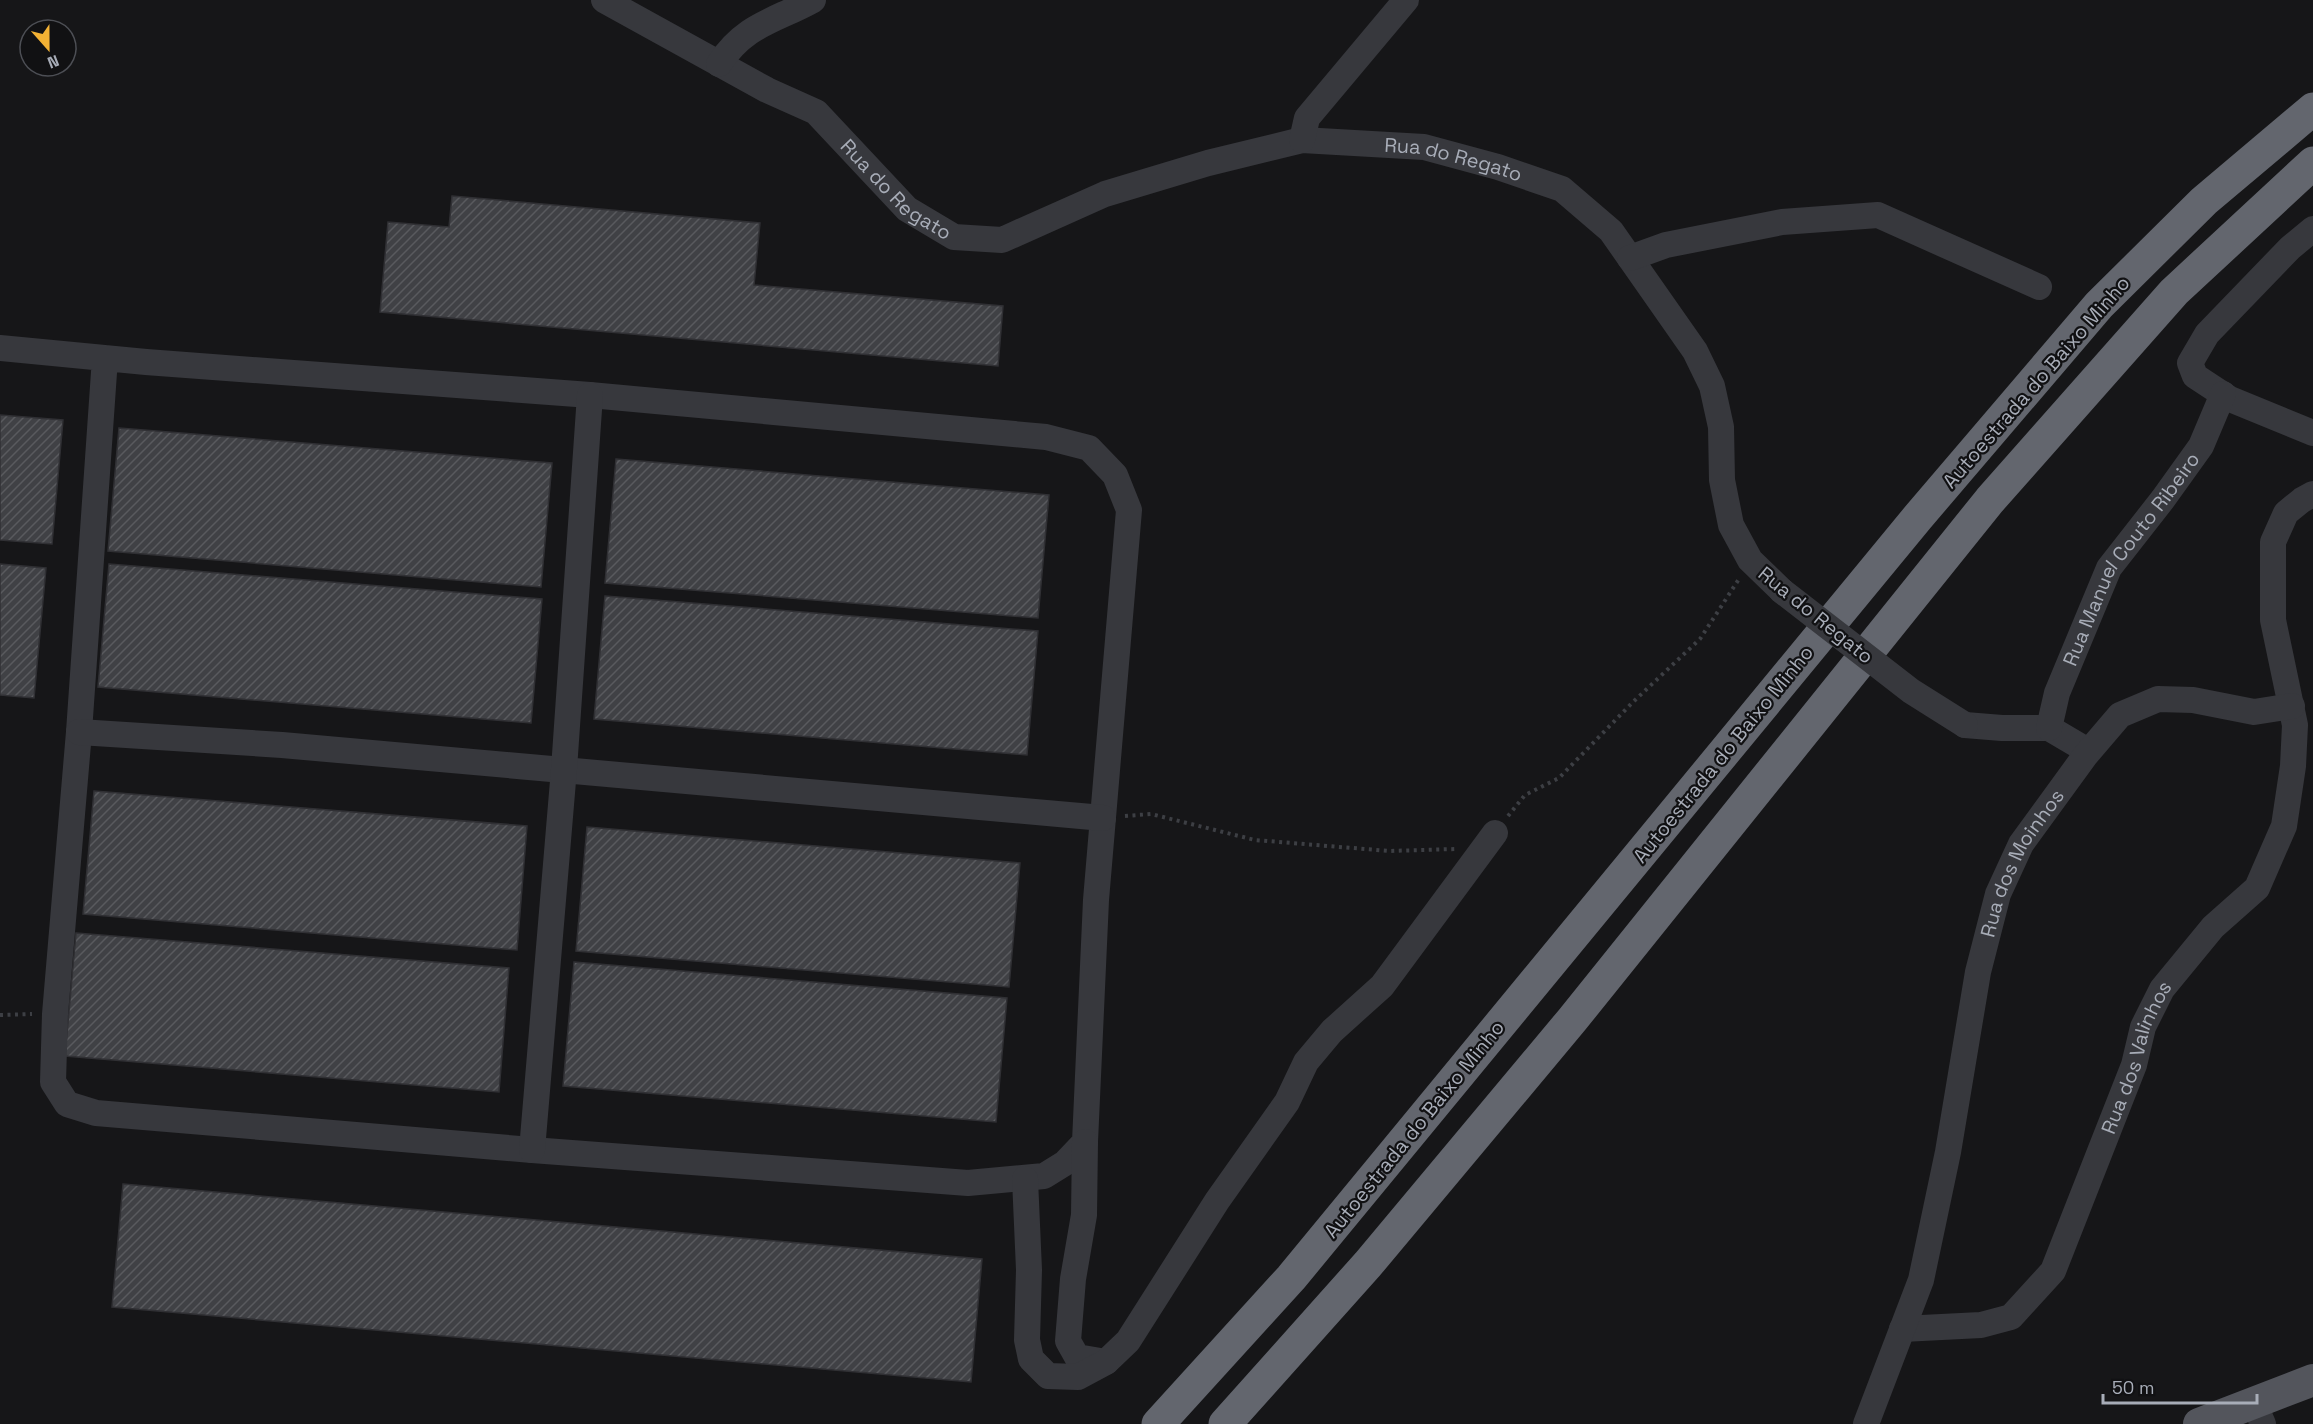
<svg xmlns="http://www.w3.org/2000/svg" width="2313" height="1424" font-family="'Space Grotesk',sans-serif">
<style>
.building{fill:url(#building-hatch);stroke:#303034;stroke-width:1.5}
.lines{fill:none;stroke-linecap:round;stroke-linejoin:round}
.path{stroke:#3d3f44;stroke-width:4;stroke-dasharray:3 4.5;stroke-linecap:butt}
.minor{stroke:#37383d;stroke-width:26}
.major{stroke:#53555c;stroke-width:32}
.highway{stroke:#63666e;stroke-width:33}
.minor-bridge{stroke:#37383d;stroke-width:26}
.labels{text-anchor:middle;dominant-baseline:central;stroke-width:4.5;stroke-linejoin:round;paint-order:stroke}
.street-label{font-size:20px;fill:#a8adb8;stroke:#111113}
</style>
<defs>
<pattern id="building-hatch" width="6" height="6" patternUnits="userSpaceOnUse" patternTransform="scale(1.5)"><rect width="6" height="6" fill="#404145"/><path d="M-1 1l2-2M0 6l6-6M5 7l2-2" fill="none" stroke="#595a5e"/></pattern>
</defs>
<rect width="100%" height="100%" fill="#161618"/>
<g class="building">
<path d="M 452,196 L 760,223 L 754,285 L 1003,306 L 998,366 L 380,312 L 388,222 L 449,227 Z"/>
<path d="M 0,415 L 63,420 L 52,544 L 0,540 Z"/>
<path d="M 119,428 L 552,463 L 541,587 L 108,551 Z"/>
<path d="M 616,459 L 1049,495 L 1038,618 L 605,583 Z"/>
<path d="M 0,564 L 46,568 L 34,698 L 0,695 Z"/>
<path d="M 109,564 L 542,599 L 531,723 L 98,687 Z"/>
<path d="M 605,596 L 1038,631 L 1027,755 L 594,719 Z"/>
<path d="M 94,791 L 527,826 L 517,950 L 83,914 Z"/>
<path d="M 587,827 L 1020,863 L 1009,987 L 576,951 Z"/>
<path d="M 76,933 L 509,968 L 499,1092 L 65,1056 Z"/>
<path d="M 574,962 L 1007,998 L 996,1122 L 563,1086 Z"/>
<path d="M 123,1184 L 982,1259 L 971,1382 L 112,1307 Z"/>
</g>
<g class="lines">
<g class="path">
<path d="M 1125,816 L 1151,814 L 1255,840 L 1389,851 L 1456,849"/>
<path d="M 1508,816 L 1525,795 L 1559,778 L 1633,702 L 1700,639 L 1739,579"/>
<path d="M 0,1015 L 32,1014"/>
</g>
<g class="minor">
<path id="s1" d="M 604,0 L 767,90 L 816,112 L 907,209 L 954,237 L 1002,240 L 1105,194 L 1208,163 L 1302,140 L 1424,147 L 1498,167 L 1562,189 L 1611,231 L 1695,351 L 1712,386 L 1721,427 L 1722,480 L 1731,525 L 1750,560 L 1782,591"/>
<path d="M 719,64 C 745,24 775,21 813,0"/>
<path d="M 1302,140 L 1307,118 L 1406,0"/>
<path d="M 2313,229 L 2290,248 L 2207,334 L 2190,363 L 2195,376 L 2230,399 L 2313,433"/>
<path d="M 1630,258 L 1666,245 L 1782,222 L 1878,215 L 2039,287"/>
<path d="M 0,348 L 146,362 L 590,395 L 1046,437 L 1089,448 L 1115,475 L 1129,510 L 1096,900 L 1085,1142 L 1065,1163 L 1044,1176 L 968,1183 L 532,1150 L 96,1113 L 67,1104 L 53,1082 L 55,1014 L 79,732 L 105,358"/>
<path d="M 1965,725 L 2002,728 L 2049,728 L 2088,751"/>
<path id="s2" d="M 2049,728 L 2057,693 L 2109,568 L 2163,499 L 2201,446 L 2223,394"/>
<path d="M 79,732 L 282,745 L 1103,818"/>
<path d="M 1085,1142 L 1084,1215 L 1073,1279 L 1068,1341 L 1077,1357 L 1106,1362"/>
<path d="M 532,1150 L 564,769 L 590,395"/>
<path d="M 1025,1179 L 1029,1270 L 1027,1340 L 1031,1359 L 1048,1376 L 1078,1377 L 1106,1362 L 1128,1341 L 1217,1201 L 1287,1102 L 1306,1062 L 1332,1031 L 1382,986 L 1495,833"/>
<path id="s3" d="M 1902,1329 L 1981,1325 L 2011,1317 L 2053,1271 L 2134,1065 L 2143,1027 L 2162,989 L 2213,927 L 2257,888 L 2284,826 L 2293,766 L 2295,725 L 2273,620 L 2273,542 L 2286,513 L 2302,500 L 2313,494"/>
<path d="M 2254,1403 L 2263,1424"/>
<path id="s4" d="M 1866,1424 L 1921,1280 L 1948,1152 L 1978,972 L 1998,894 L 2021,844 L 2085,756 L 2120,715 L 2158,699 L 2193,700 L 2254,712 L 2292,706"/>
</g>
<path class="major" d="M 2199,1424 L 2313,1380"/>
<g class="highway">
<path d="M 1158,1424 L 1291,1278 L 1918,517 L 2099,305 L 2204,201 L 2313,109"/>
<path d="M 1225,1424 L 1368,1264 L 1572,1020 L 1990,500 L 2174,292 L 2313,163"/>
</g>
<path class="minor-bridge" d="M 1782,591 L 1911,691 L 1965,725"/>
</g>
<g class="labels">
<g class="street-label">
<text stroke="none"><textPath href="#s1" startOffset="946">Rua do Regato</textPath></text>
<text stroke="none"><textPath href="#s1" startOffset="352">Rua do Regato</textPath></text>
<text transform="translate(2036 382) rotate(-49)">Autoestrada do Baixo Minho</text>
<text stroke="none"><textPath href="#s2" startOffset="190">Rua Manuel Couto Ribeiro</textPath></text>
<text transform="translate(1816 615) rotate(39)">Rua do Regato</text>
<text transform="translate(1723 754) rotate(-51)">Autoestrada do Baixo Minho</text>
<text stroke="none"><textPath href="#s4" startOffset="586">Rua dos Moinhos</textPath></text>
<text stroke="none"><textPath href="#s3" startOffset="402">Rua dos Valinhos</textPath></text>
<text transform="translate(1414 1129) rotate(-51)">Autoestrada do Baixo Minho</text>
</g>
</g>
<g transform="translate(48 48) rotate(159)"><circle r="28" fill="#111113" stroke="#4d4f55" stroke-width="1.5"/>
<path d="M0-4.5L10 22L0 15L-10 22Z" fill="#f2b134"/>
<text y="-9" font-size="16" font-weight="bold" text-anchor="middle" fill="#a8adb8">N</text>
</g>
<path d="M2103 1394v9h154v-9" fill="none" stroke="#a8adb8" stroke-width="3"/>
<text x="2112" y="1394" font-size="18" fill="#a8adb8" stroke="#111113" stroke-width="4.5" paint-order="stroke">50 m</text>
</svg>
